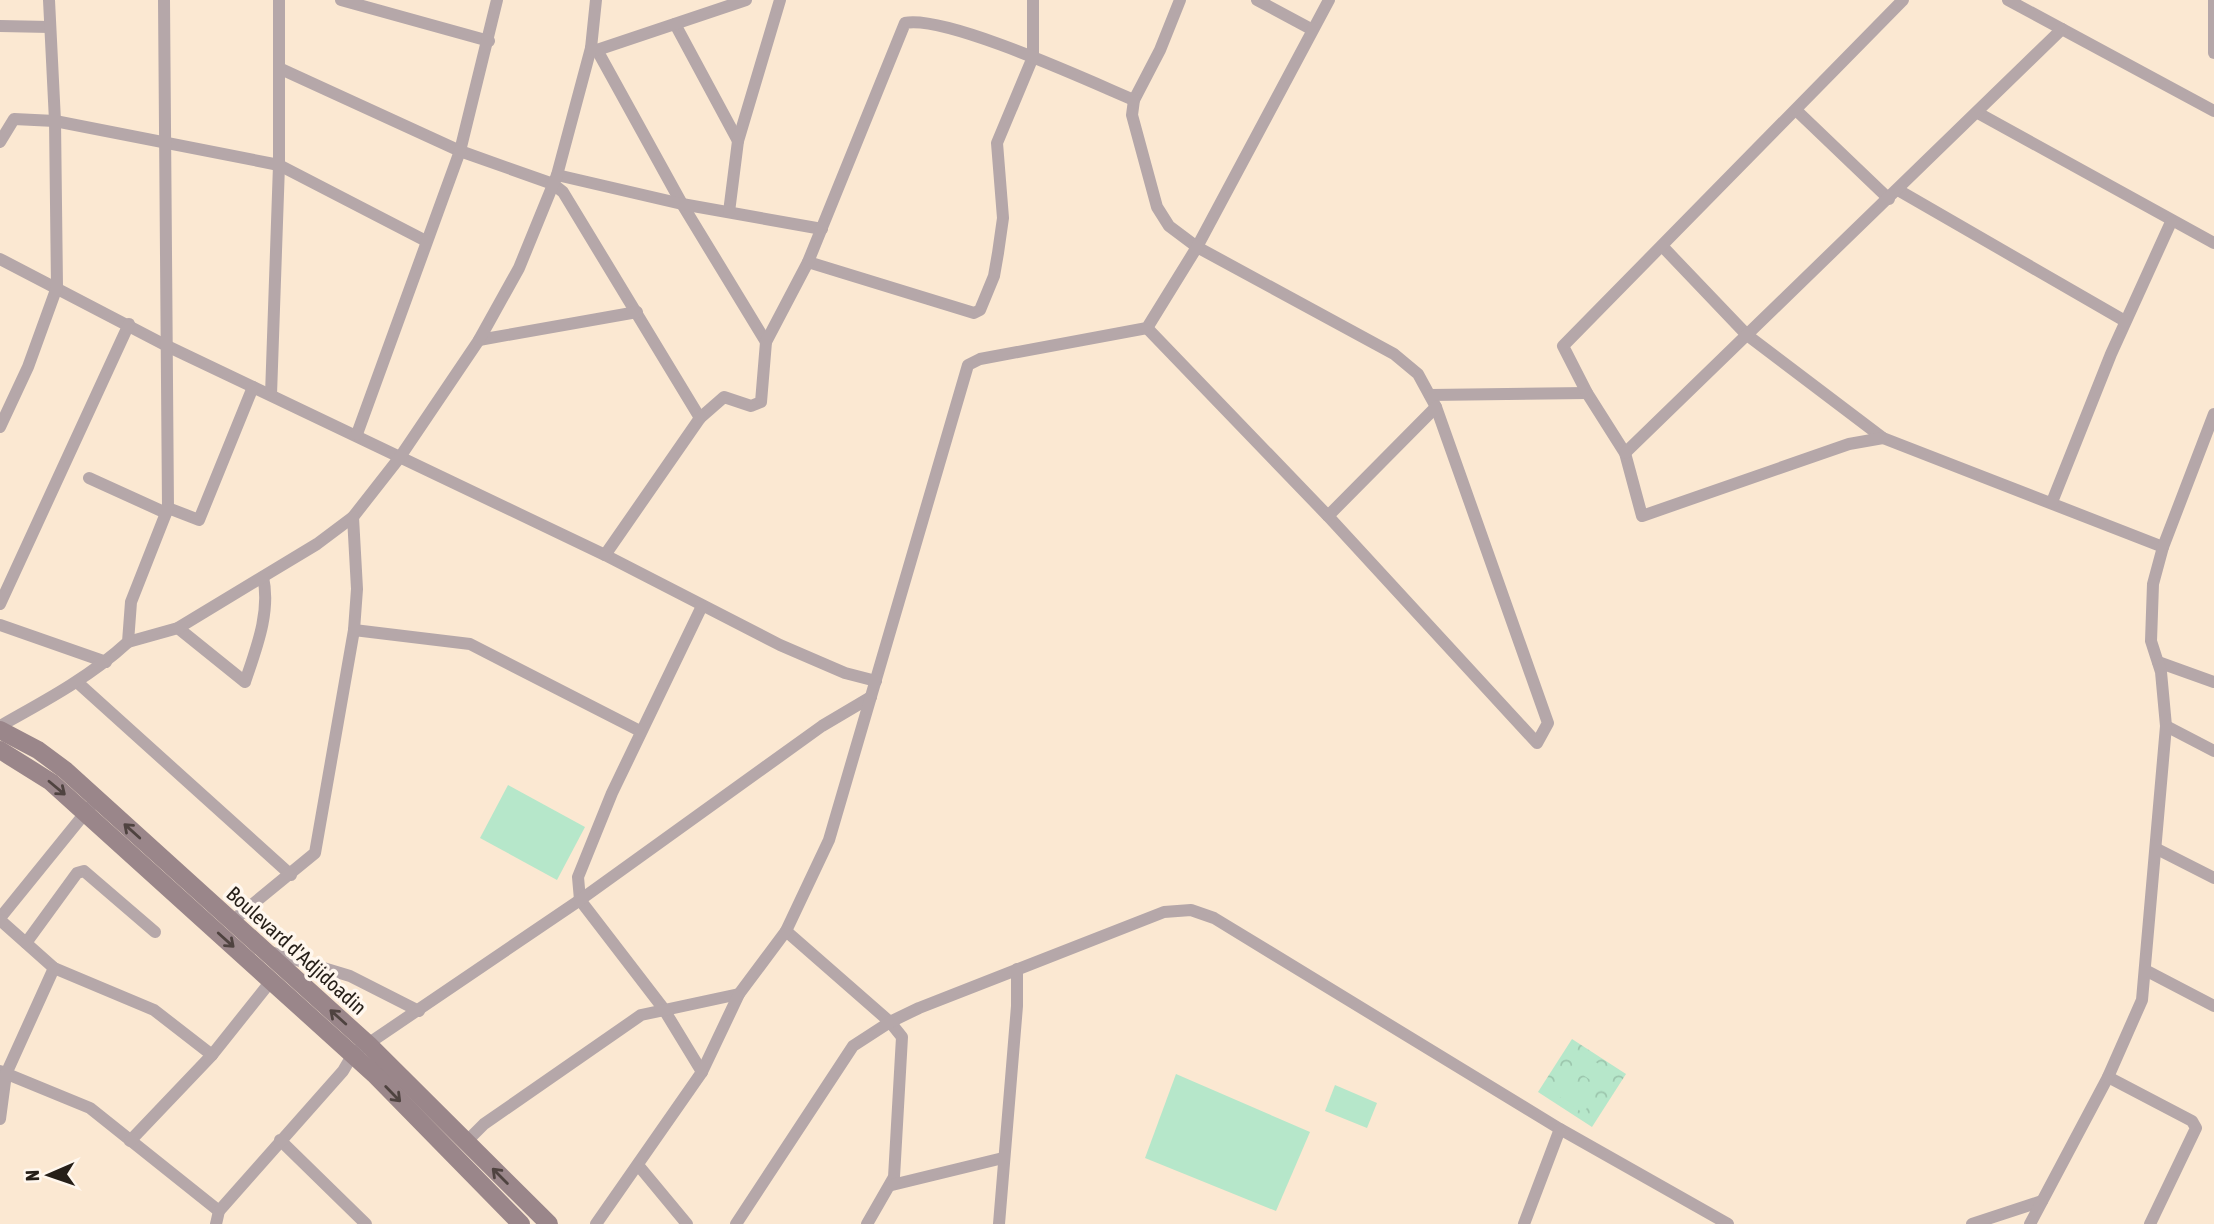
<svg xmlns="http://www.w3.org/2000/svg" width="2214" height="1224" font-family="'Asap Condensed',sans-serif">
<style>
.park{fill:url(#park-crowns)}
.pitch{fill:#b6e7ca}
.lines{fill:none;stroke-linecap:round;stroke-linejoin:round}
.minor{stroke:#b5a7a9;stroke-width:12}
.secondary{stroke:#9a868a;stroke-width:18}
.oneway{stroke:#4f4340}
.labels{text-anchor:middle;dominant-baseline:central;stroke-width:7;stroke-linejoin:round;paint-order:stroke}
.street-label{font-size:21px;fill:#261f18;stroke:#fff7ee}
</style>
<defs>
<pattern id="park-crowns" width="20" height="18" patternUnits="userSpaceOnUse" patternTransform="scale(1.75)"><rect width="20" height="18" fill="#b6e7ca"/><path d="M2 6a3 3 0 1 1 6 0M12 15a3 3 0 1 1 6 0" fill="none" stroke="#9cc6ad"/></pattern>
</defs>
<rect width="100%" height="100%" fill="#fbe8d2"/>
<path class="park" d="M 1572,1039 L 1626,1074 L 1592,1127 L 1538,1092 Z"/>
<g class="pitch">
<path d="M 508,785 L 585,827 L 557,880 L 480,838 Z"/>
<path d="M 1580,1052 L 1611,1072 L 1601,1087 L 1571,1067 Z"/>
<path d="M 1176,1074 L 1310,1132 L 1276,1211 L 1145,1158 Z"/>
<path d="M 1563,1080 L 1593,1100 L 1583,1113 L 1554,1093 Z"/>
<path d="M 1335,1085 L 1377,1103 L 1367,1128 L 1325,1111 Z"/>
</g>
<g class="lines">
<g class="minor">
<path d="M 341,0 L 489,41"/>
<path d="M 1257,0 L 1311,29"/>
<path d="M 2008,0 L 2214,111"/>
<path d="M 2214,0 L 2214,53"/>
<path d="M 675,24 L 738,141"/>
<path d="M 0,26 L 50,27"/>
<path d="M 591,48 L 597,50 L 682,204 L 766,342"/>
<path d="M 597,50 L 746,0"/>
<path d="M 281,69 L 460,151 L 553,184 L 563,192 L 700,418"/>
<path d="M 1797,111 L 1889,199"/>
<path d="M 1978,113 L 2214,243"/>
<path d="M 0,142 L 14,119 L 55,121 L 279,165 L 426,241"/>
<path d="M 557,175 L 682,204 L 822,229"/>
<path d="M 1898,190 L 2125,321"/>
<path d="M 729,212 L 738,141 L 780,0"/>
<path d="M 1663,247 L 1747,335 L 1883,438 L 2163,547"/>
<path d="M 0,259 L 167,346 L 605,555 L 780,645 L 845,673 L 876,681"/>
<path d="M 808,262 L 974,313 L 980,310 L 994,276 L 998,253 L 1003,218 L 997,143 L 1033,57 L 1033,0"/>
<path d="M 1147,328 L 1328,516 L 1537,743 L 1548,723 L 1436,407 L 1418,374 L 1394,354 L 1197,247 L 1169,226 L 1157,207 L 1132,115 L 1134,100 L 1160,50 L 1180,0"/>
<path d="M 479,340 L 637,312"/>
<path d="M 271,395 L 279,165 L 279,0"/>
<path d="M 1430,395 L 1587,393"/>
<path d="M 0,427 L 28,367 L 57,287 L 55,121 L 49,0"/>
<path d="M 357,434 L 460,151 L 497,0"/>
<path d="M 1883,438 L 1849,444 L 1642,516 L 1625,453 L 1587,393 L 1563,346 L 1903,0"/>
<path d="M 1625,453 L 2062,29"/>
<path d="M 89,478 L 166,513"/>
<path d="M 2052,502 L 2111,354 L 2171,222"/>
<path d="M 168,508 L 199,520 L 253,387"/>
<path d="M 1328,516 L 1436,407"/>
<path d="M 605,555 L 700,418 L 724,397 L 751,406 L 761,402 L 766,342 L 808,262 L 905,23 C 947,15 1089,81 1134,100"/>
<path d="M 0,604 L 129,324"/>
<path d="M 0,625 L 106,662"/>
<path d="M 178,628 L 245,682 C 256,649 271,612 263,577"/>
<path d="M 354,630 L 470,644 L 640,731"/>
<path d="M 128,642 L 178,628 L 317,544 L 353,517 L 400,457 L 479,340 L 519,268 L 557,175 L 591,48 L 596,0"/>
<path d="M 2158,662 L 2214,682"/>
<path d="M 77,682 L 291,875"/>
<path d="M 0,726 C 45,701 90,677 128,642 L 131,602 L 168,508 L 164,0"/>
<path d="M 2166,726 L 2214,751"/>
<path d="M 2157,849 L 2214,878"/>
<path d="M 0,918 L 90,807"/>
<path d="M 0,920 L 54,968 L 154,1010 L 212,1055"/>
<path d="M 231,922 L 315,853 L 354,630 L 357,589 L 353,517"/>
<path d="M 786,931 L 890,1022 L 902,1037 L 894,1177 L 867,1224"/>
<path d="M 26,943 L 77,873 L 84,871 L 155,932"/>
<path d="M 267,951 L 350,976 L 419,1011"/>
<path d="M 2147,971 L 2214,1006"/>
<path d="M 0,1071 L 90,1108 L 219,1211"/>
<path d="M 702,1072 L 663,1008 L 580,900 L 578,877 L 612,793 L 702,606"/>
<path d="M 2108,1077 L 2192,1121 L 2196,1128 L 2150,1224"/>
<path d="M 0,1119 L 6,1074 L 54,968"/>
<path d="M 280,1140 L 366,1224"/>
<path d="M 130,1141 L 212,1055 L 271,981"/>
<path d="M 466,1142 L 484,1124 L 641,1015 L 739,994"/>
<path d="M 638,1165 L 687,1224"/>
<path d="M 892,1185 L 1003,1158"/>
<path d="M 216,1224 L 219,1211 L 343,1071 L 353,1054 L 580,900 L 822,726 L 871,697"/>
<path d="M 596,1224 L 702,1072 L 739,994 L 786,931 L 829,840 L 968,365 L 980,359 L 1147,328 L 1197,247 L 1329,0"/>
<path d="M 736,1224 L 853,1046 L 890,1022 L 919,1008 L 1164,912 L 1191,910 L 1214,918 L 1560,1129 L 1728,1224"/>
<path d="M 999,1224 L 1017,1006 L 1017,969"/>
<path d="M 1524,1224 L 1560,1129"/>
<path d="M 1972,1224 L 2042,1201"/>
<path d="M 2030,1224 L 2108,1077 L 2142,1000 L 2166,726 L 2161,672 L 2151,641 L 2153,584 L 2163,547 L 2214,414"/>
</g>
<g class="secondary">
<path d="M 0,730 L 38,750 L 65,770 L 369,1045 L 549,1224"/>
<path d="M 0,750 L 51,782 L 374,1074 L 521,1224"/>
</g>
</g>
<defs><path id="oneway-shaft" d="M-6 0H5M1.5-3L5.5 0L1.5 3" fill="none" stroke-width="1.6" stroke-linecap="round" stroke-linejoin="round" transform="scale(1.75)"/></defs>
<g class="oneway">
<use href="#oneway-shaft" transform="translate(57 788) rotate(40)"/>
<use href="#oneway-shaft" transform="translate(132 831) rotate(-138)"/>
<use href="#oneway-shaft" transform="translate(226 940) rotate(42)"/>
<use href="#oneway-shaft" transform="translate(338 1017) rotate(-138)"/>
<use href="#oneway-shaft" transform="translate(393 1094) rotate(46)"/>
<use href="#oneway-shaft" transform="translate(500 1176) rotate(-135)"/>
</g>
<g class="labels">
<g class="street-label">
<text transform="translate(297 950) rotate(42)">Boulevard d'Adjidoadin</text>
</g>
</g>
<g transform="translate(49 1175) rotate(268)" stroke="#fff7ee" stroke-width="5" paint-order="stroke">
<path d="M0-5L12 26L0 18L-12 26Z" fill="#261f18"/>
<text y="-10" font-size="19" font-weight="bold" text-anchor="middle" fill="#261f18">N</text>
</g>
</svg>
